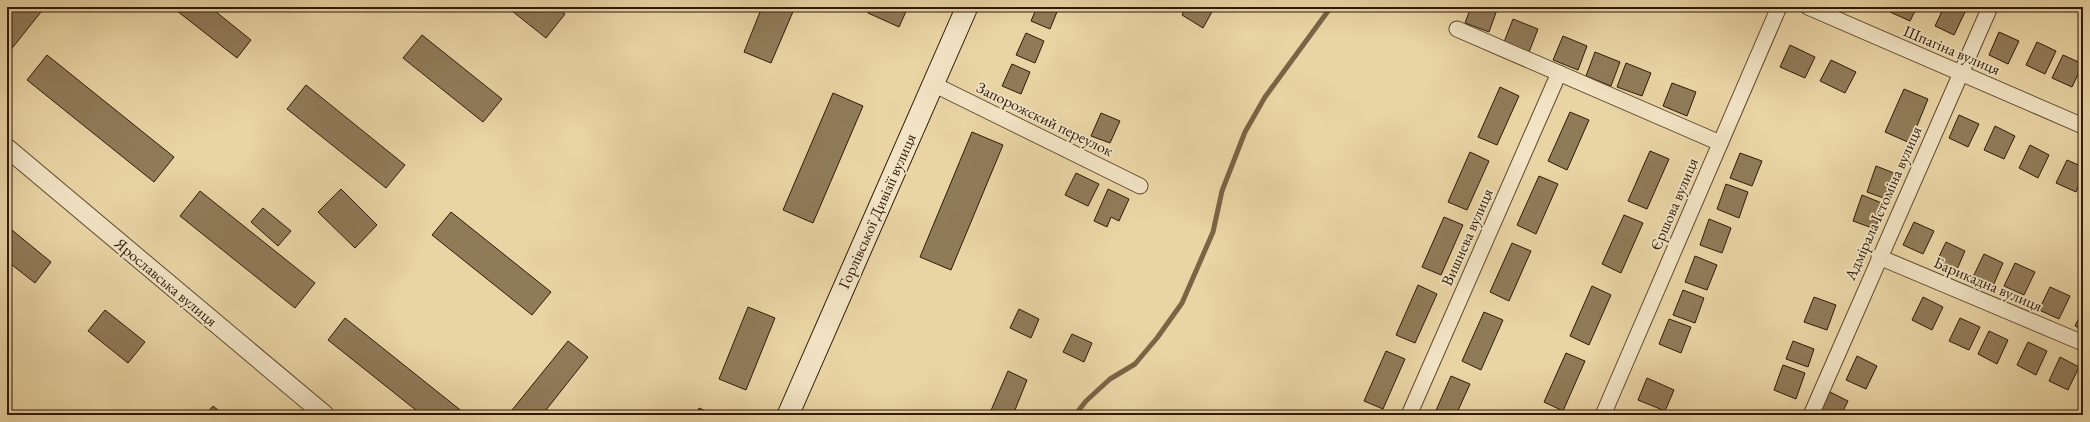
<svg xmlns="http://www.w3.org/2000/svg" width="2090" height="422" font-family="'EB Garamond',serif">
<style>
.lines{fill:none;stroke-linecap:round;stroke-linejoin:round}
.stream{stroke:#796445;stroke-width:5}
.building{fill:#907b59;stroke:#2f1a07}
.minor-casing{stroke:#5e482e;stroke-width:17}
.tertiary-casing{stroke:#5e482e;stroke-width:20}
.secondary-casing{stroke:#2f1a07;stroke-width:23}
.minor{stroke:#f1e3c4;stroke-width:15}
.tertiary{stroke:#f1e3c4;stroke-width:18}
.secondary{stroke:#f1e3c4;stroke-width:21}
.labels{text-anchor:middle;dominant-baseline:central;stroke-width:3.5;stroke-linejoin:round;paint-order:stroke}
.street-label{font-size:16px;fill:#2f1a07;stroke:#f1e3c4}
</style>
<rect width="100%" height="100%" fill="#e9d4a4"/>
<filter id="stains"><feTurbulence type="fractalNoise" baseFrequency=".005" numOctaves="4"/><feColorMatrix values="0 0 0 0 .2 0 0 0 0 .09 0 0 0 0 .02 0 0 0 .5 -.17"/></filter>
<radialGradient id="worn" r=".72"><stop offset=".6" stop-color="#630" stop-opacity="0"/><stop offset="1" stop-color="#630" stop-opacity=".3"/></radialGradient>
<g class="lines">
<path class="stream" d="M 1075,415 L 1086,401 L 1110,379 L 1135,364 L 1157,338 L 1182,303 L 1213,232 L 1222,191 L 1245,132 L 1265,97 L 1331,7"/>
</g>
<g class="building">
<path d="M 7,7 L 45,7 L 9,52 L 7,51 Z"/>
<path d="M 172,7 L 210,7 L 251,40 L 237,58 Z"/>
<path d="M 507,7 L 557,7 L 565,14 L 546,38 Z"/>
<path d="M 762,7 L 795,7 L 771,63 L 744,52 Z"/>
<path d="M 871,7 L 908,7 L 899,27 L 868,13 Z"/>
<path d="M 1037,7 L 1059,7 L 1050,29 L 1031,21 Z"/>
<path d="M 1186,7 L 1208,7 L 1213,10 L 1203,28 L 1182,15 Z"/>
<path d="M 1471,7 L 1498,7 L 1489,32 L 1465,23 Z"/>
<path d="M 1893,7 L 1917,7 L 1910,21 L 1890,12 Z"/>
<path d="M 1944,7 L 1954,7 L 1965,12 L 1954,35 L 1935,26 Z"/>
<path d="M 1513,19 L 1538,29 L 1529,52 L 1504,42 Z"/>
<path d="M 1999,32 L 2019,41 L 2008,64 L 1989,55 Z"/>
<path d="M 1026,33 L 1044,41 L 1035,63 L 1016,55 Z"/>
<path d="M 422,35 L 502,99 L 483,122 L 403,58 Z"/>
<path d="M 1563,36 L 1587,46 L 1578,70 L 1553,60 Z"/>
<path d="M 2037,42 L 2056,51 L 2045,74 L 2026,65 Z"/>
<path d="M 1790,45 L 1815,57 L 1805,78 L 1780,67 Z"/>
<path d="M 1595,52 L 1620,62 L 1611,86 L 1586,76 Z"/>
<path d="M 47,55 L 174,157 L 154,182 L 27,80 Z"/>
<path d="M 2063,55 L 2083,64 L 2072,87 L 2052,78 Z"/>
<path d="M 1831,60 L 1856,72 L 1845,93 L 1820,81 Z"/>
<path d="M 1626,63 L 1651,73 L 1642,96 L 1617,87 Z"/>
<path d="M 1012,64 L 1030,72 L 1021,94 L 1002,86 Z"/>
<path d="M 1672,83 L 1696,92 L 1687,116 L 1663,106 Z"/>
<path d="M 306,85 L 405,165 L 386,188 L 287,109 Z"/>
<path d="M 1500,87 L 1519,96 L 1497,145 L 1478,137 Z"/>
<path d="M 1904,89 L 1928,99 L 1910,143 L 1885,132 Z"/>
<path d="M 833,93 L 863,106 L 813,223 L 783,210 Z"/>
<path d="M 1570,112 L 1589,120 L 1567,170 L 1548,161 Z"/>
<path d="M 1101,113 L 1120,121 L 1110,143 L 1091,136 Z"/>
<path d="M 1959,115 L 1979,124 L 1968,147 L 1949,138 Z"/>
<path d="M 1995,126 L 2015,136 L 2004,159 L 1984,150 Z"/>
<path d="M 972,132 L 1003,145 L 951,270 L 920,257 Z"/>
<path d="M 2030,145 L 2049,155 L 2038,178 L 2019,168 Z"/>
<path d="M 1650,151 L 1669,159 L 1647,209 L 1628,201 Z"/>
<path d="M 1470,152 L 1489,161 L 1467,210 L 1448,202 Z"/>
<path d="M 1740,153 L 1762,161 L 1752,186 L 1730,178 Z"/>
<path d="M 2067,160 L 2083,167 L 2083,176 L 2076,192 L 2056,183 Z"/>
<path d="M 1876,166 L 1899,175 L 1889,200 L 1867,192 Z"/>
<path d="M 1076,173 L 1099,184 L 1088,206 L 1065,195 Z"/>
<path d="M 1539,176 L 1558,184 L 1536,234 L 1517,225 Z"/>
<path d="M 1726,184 L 1748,192 L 1739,218 L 1717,209 Z"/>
<path d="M 341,189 L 377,225 L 355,248 L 318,212 Z"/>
<path d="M 1108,189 L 1129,199 L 1119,221 L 1111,217 L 1107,227 L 1094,221 Z"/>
<path d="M 200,191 L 315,283 L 295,308 L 180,216 Z"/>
<path d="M 1862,195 L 1884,204 L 1875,229 L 1853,221 Z"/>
<path d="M 263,208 L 291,231 L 278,246 L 251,222 Z"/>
<path d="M 451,212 L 551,292 L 532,315 L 432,235 Z"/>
<path d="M 1624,215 L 1643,223 L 1621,273 L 1602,264 Z"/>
<path d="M 1444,217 L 1463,225 L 1441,275 L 1422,267 Z"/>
<path d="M 1709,219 L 1731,228 L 1722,253 L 1700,245 Z"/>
<path d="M 1914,222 L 1934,231 L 1923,254 L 1903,245 Z"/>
<path d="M 7,226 L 51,262 L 35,283 L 7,261 Z"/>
<path d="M 1946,242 L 1965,251 L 1955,274 L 1935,265 Z"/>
<path d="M 1512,243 L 1531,251 L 1509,301 L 1490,292 Z"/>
<path d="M 1984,254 L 2003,263 L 1993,286 L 1973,277 Z"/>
<path d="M 1695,256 L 1717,265 L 1707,290 L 1685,282 Z"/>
<path d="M 2015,263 L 2035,272 L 2024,295 L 2004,286 Z"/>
<path d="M 1418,285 L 1437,294 L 1415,343 L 1396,335 Z"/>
<path d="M 1592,286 L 1611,295 L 1589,345 L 1570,336 Z"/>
<path d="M 2050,287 L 2070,296 L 2059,319 L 2039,310 Z"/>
<path d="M 1683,290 L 1704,298 L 1695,323 L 1673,315 Z"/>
<path d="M 1814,297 L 1836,305 L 1827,330 L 1804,322 Z"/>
<path d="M 1923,297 L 1943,307 L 1932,330 L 1912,320 Z"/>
<path d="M 748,307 L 775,318 L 746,390 L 719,379 Z"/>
<path d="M 1019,309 L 1039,319 L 1031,338 L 1010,328 Z"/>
<path d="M 2083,309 L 2083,330 L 2075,326 Z"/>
<path d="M 105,310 L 145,342 L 128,363 L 88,331 Z"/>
<path d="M 1484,312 L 1503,320 L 1481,370 L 1462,361 Z"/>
<path d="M 345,318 L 464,413 L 462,415 L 422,415 L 328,340 Z"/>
<path d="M 1960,318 L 1980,327 L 1969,350 L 1949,341 Z"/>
<path d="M 1669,319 L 1691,327 L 1681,353 L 1659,344 Z"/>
<path d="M 1989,331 L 2008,340 L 1997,364 L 1978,354 Z"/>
<path d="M 1072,334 L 1092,343 L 1084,362 L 1063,352 Z"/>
<path d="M 568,341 L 588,357 L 542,415 L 508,415 Z"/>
<path d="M 1793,341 L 1814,349 L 1808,367 L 1786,359 Z"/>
<path d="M 2028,342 L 2047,351 L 2036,375 L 2017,365 Z"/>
<path d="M 1386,351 L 1405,359 L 1383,409 L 1364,401 Z"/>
<path d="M 1566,353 L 1585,361 L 1563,411 L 1544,402 Z"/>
<path d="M 1857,356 L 1877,366 L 1866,389 L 1846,380 Z"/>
<path d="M 2060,357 L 2079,367 L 2068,390 L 2049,381 Z"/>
<path d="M 1783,365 L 1805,373 L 1796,399 L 1774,390 Z"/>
<path d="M 1008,371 L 1027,380 L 1013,415 L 989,415 Z"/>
<path d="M 1451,376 L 1470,384 L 1456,415 L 1434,415 Z"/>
<path d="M 1647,378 L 1674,390 L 1665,411 L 1638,400 Z"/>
<path d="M 1828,391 L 1848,401 L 1841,415 L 1819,415 Z"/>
<path d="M 213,406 L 224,415 L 205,415 Z"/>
<path d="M 699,408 L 715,415 L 696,415 Z"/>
</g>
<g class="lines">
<defs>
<g id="minor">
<path d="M 1808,7 L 2083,126"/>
<path d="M 1457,29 L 1720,143"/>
<path d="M 933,84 L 1140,186"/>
<path d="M 1879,257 L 2083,343"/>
<path d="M 1409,415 L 1559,73"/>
<path d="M 1603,415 L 1779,7"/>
<path d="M 1811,415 L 1990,7"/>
</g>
<path id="tertiary" d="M 7,148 L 325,415"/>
<path id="secondary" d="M 788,415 L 967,7"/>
</defs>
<use href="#minor" class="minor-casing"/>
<use href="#tertiary" class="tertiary-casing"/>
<use href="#secondary" class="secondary-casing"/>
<use href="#minor" class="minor"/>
<use href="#tertiary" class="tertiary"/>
<use href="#secondary" class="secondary"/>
</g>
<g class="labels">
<g class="street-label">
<text transform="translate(1952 50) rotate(23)">Шпагіна вулиця</text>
<text transform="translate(1045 119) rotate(26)">Запорожский переулок</text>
<text transform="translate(1883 203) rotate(-66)">Адмірала Істоміна вулиця</text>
<text transform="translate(1674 204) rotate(-67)">Єршова вулиця</text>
<text transform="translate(877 211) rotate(-66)">Горлівської Дивізії вулиця</text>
<text transform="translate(1467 237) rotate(-66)">Вишнева вулиця</text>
<text transform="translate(166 282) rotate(40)">Ярославська вулиця</text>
<text transform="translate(1988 284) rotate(23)">Барикадна вулиця</text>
</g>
</g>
<rect width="2090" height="422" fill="none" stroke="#e9d4a4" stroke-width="24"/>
<rect x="8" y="8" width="2074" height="406" fill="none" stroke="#2f1a07" stroke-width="2"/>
<rect x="12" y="12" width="2066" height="398" fill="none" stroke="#2f1a07"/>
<rect width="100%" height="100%" filter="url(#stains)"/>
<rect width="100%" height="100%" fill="url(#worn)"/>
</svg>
